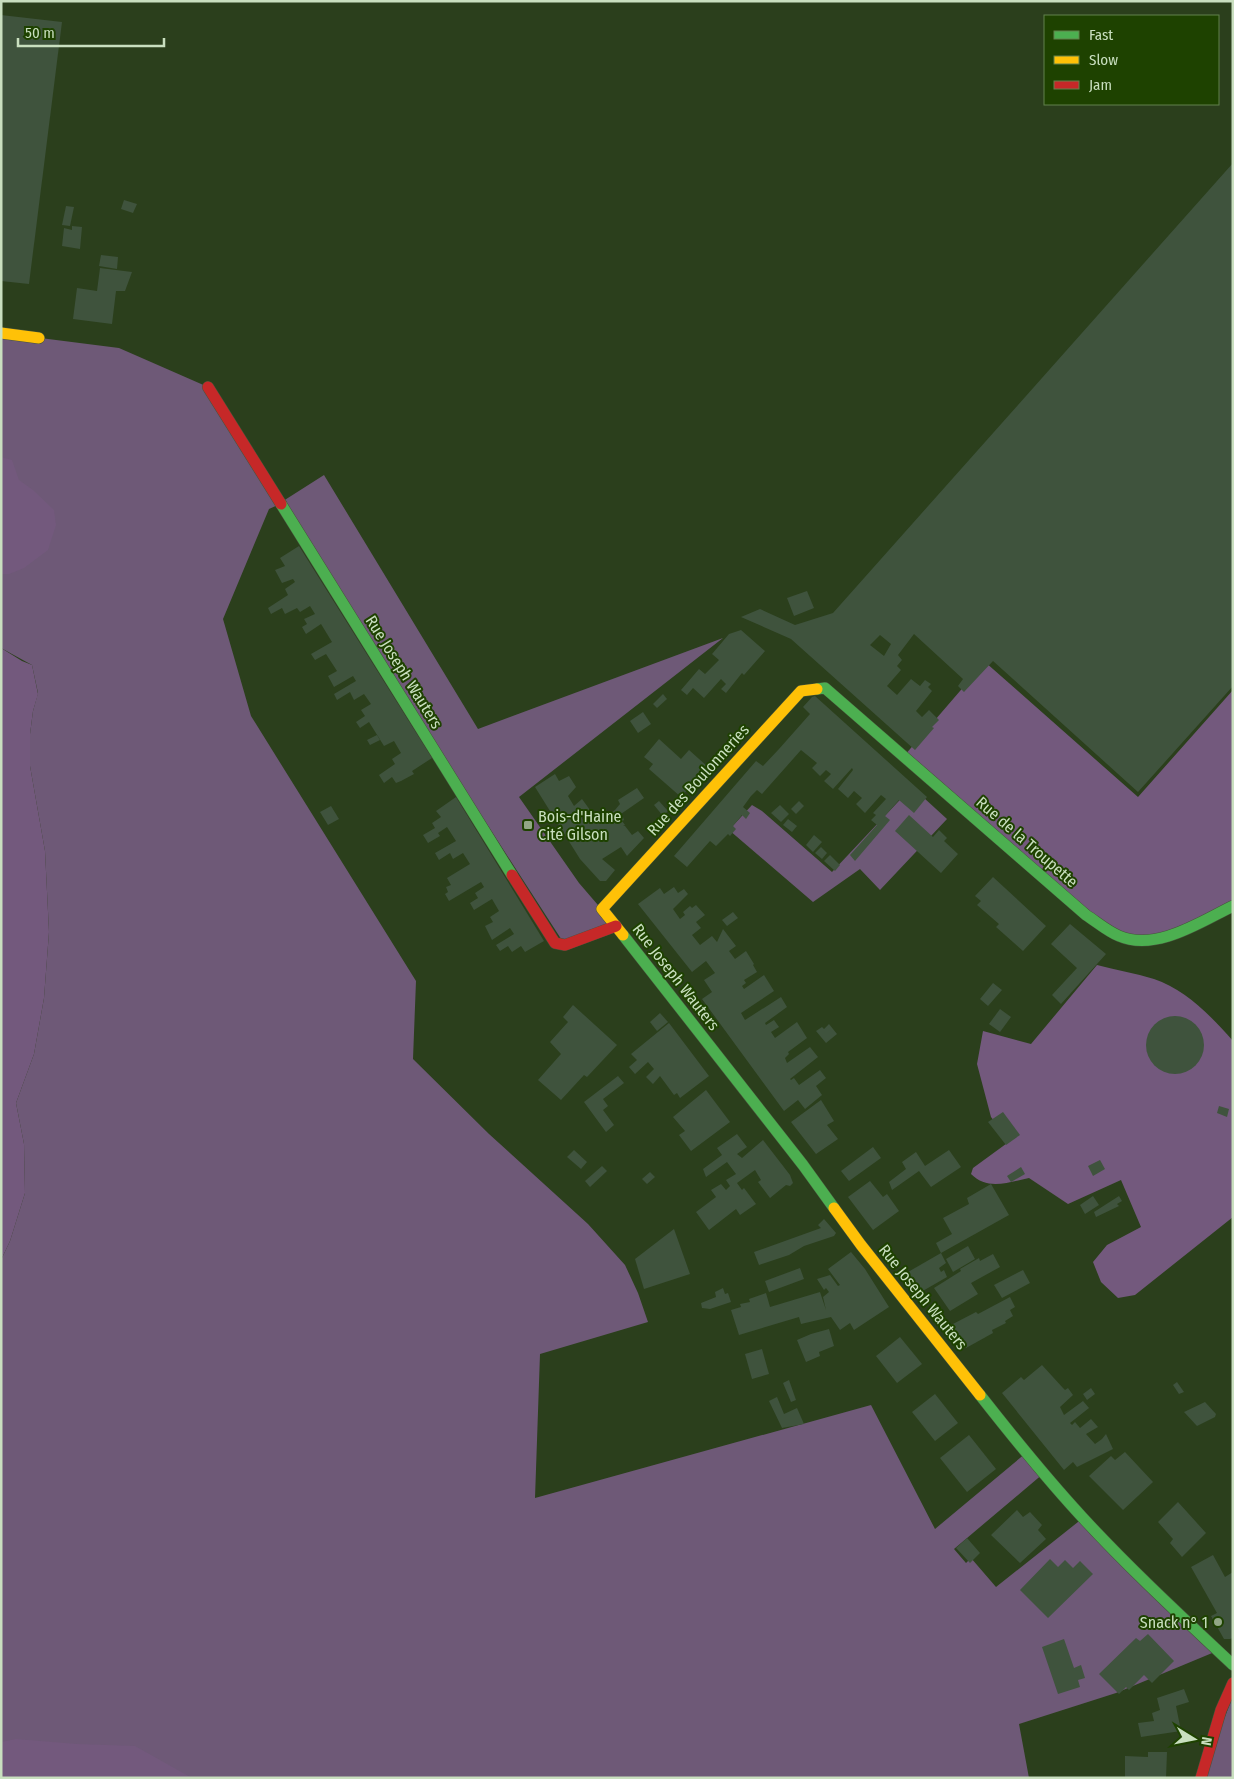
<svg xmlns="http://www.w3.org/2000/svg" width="1234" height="1779" font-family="'Fira Sans Condensed',sans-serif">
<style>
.green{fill:#6e5977}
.forest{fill:#73597d}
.building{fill:#3f533d;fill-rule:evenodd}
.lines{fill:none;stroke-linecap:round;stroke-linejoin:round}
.fast-casing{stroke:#46553b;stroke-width:12}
.slow-casing{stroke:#46553b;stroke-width:12}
.jam-casing{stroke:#46553b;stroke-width:12}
.fast{stroke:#4caf50;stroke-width:11}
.slow{stroke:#ffc107;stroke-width:11}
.jam{stroke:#c62828;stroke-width:11}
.poi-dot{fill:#92a786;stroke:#1e4200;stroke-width:2}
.labels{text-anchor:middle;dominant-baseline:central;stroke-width:4;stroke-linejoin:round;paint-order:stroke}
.street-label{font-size:16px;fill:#c9dfbf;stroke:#1e4200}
.poi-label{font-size:16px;fill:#c9dfbf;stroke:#1e4200;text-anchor:start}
</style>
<rect width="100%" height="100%" fill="#2b3f1c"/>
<g class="green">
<path d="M 1,333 L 119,348 L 208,387 L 280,503 L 324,475 L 478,729 L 723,638 L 519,797 L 579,883 L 616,926 L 565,945 L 280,504 L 269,509 L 223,619 L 251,716 L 416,981 L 413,1059 L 489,1134 L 588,1224 L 625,1265 L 638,1293 L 648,1322 L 540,1354 L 535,1498 L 871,1405 L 935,1529 L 1026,1453 L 1044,1473 L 954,1549 L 966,1563 L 971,1558 L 996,1587 L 1083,1518 L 1217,1651 L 1116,1693 L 1019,1724 L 1029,1778 L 1,1778 L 1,1260 L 10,1241 L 25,1193 L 24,1144 L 16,1103 L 34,1054 L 44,998 L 49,932 L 45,851 L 30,766 L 30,734 L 33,711 L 38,693 L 32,665 L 1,648 Z"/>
<path d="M 912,787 L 947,819 L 880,890 L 860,869 L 813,902 L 729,830 L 752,805 L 762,811 L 832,872 Z"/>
<path d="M 1233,1696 L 1233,1778 L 1201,1778 Z"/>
</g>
<g class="forest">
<path d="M 1,457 L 12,460 L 19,480 L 33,490 L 54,510 L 56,525 L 48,550 L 24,568 L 9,574 L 1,574 Z"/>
<path d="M 1,648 L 22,661 L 32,665 L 38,694 L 33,711 L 30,734 L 30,766 L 45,851 L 49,932 L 44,998 L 34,1054 L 16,1103 L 24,1144 L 25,1193 L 10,1241 L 1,1260 Z"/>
<path d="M 985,662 L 1138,797 L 1233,690 L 1233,906 L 1171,935 L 1121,937 L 904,756 Z"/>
<path d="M 1097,965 C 1116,970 1135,973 1154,979 C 1185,989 1212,1017 1233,1041 L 1233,1217 L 1135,1295 L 1118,1298 L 1101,1282 L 1093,1262 L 1107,1245 L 1141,1227 L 1121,1180 L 1068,1204 L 1029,1178 C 1008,1182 988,1191 971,1174 L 973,1168 L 1010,1141 L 991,1117 L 977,1064 L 983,1031 L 1031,1044 Z"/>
<path d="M 16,1739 L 77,1744 L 135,1746 L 192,1778 L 1,1778 L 1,1742 Z"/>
</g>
<g class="building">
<path d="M 1,15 L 62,22 L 29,284 L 1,281 Z"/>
<path d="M 1233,163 L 1233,686 L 1138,792 L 993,661 L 964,692 L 958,686 L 963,679 L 914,634 L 898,655 L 902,660 L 897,666 L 901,670 L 887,686 L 897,695 L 911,679 L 920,686 L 925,680 L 931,684 L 928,687 L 932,691 L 916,711 L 922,717 L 929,710 L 939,720 L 932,727 L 934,728 L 915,750 L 791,639 L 741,617 L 760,609 L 795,625 L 833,613 ZM 880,635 L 891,644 L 884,656 L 870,645 Z"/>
<path d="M 124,200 L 137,204 L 133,213 L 121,209 Z"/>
<path d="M 66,206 L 74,207 L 70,226 L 62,225 Z"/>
<path d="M 72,226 L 82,227 L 80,249 L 62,246 L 64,228 L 72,230 Z"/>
<path d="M 101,255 L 118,257 L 117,269 L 99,266 Z"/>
<path d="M 100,268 L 132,272 L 125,291 L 116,291 L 112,324 L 73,319 L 77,288 L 97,291 Z"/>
<path d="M 299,546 L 432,758 L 412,771 L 414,774 L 401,781 L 396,783 L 392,777 L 384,783 L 379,775 L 395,764 L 392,759 L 401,753 L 394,741 L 384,746 L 369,722 L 360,728 L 356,722 L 365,716 L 361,710 L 371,704 L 364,694 L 354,700 L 350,692 L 337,700 L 334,694 L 356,681 L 353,676 L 334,687 L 328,676 L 337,671 L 326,654 L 315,660 L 311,654 L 332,642 L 321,624 L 306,634 L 302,627 L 307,624 L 304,619 L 315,614 L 310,606 L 300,612 L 297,608 L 285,614 L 282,608 L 271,614 L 268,608 L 288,595 L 285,589 L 295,582 L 293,579 L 282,583 L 275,570 L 285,566 L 280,558 Z"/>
<path d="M 807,591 L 814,608 L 794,616 L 787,598 Z"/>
<path d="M 741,630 L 765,651 L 744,675 L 742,673 L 726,693 L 721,689 L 726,684 L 721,679 L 704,698 L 693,688 L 687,695 L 681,690 L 699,669 L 705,674 L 719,660 L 712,654 L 729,634 Z"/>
<path d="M 663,694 L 667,699 L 657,708 L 653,704 Z"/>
<path d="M 815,696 L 927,797 L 914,813 L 899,800 L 885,816 L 890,820 L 855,861 L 850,855 L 877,825 L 871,820 L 876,815 L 873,813 L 886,799 L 881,795 L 865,813 L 856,804 L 862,798 L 854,791 L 848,798 L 838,789 L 853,770 L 852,768 L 833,789 L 824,781 L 831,774 L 826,770 L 820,776 L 812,768 L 817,763 L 801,750 L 762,794 L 757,790 L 751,796 L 743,807 L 750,813 L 746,819 L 742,815 L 733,826 L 736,829 L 730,836 L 728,834 L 716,846 L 710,841 L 687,867 L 674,856 L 756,761 L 763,766 L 779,749 L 810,714 L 803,707 L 812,697 Z"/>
<path d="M 643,712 L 651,724 L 638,733 L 630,721 Z"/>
<path d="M 377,735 L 380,740 L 370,745 L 367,740 Z"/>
<path d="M 659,739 L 681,759 L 689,750 L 708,767 L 681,797 L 649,769 L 653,764 L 644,757 Z"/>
<path d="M 555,774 L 559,781 L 569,776 L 576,787 L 568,796 L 574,806 L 582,799 L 590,810 L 582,818 L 584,822 L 594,815 L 598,821 L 615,810 L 620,804 L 618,800 L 637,788 L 644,798 L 618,816 L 620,819 L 623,817 L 624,820 L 622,821 L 625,825 L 623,825 L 625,826 L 632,835 L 638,831 L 644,838 L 627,856 L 621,847 L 602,859 L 615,870 L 606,881 L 600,881 L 580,859 L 535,787 Z"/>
<path d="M 456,797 L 544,941 L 525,952 L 521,946 L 512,952 L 508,946 L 500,951 L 496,945 L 514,934 L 510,928 L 492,940 L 485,926 L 493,922 L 490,917 L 499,911 L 492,899 L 474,910 L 470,903 L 478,898 L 475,893 L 484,887 L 481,882 L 449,901 L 445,894 L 448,892 L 446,887 L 451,885 L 447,878 L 470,864 L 463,853 L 453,859 L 450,853 L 439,860 L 435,853 L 456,841 L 447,827 L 438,833 L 440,836 L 428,843 L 423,835 L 435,828 L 432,823 L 441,817 L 436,811 Z"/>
<path d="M 659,801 L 668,811 L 663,816 L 654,805 Z"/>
<path d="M 799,801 L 804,806 L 796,814 L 791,809 Z"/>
<path d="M 780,805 L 789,814 L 781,822 L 771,813 Z"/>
<path d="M 331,806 L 339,819 L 328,825 L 320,812 Z"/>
<path d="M 909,815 L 933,837 L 939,830 L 947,838 L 944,841 L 958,854 L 941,873 L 895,831 Z"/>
<path d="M 788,819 L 797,826 L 792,832 L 783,825 Z"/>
<path d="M 814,835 L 822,842 L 813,852 L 806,845 Z"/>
<path d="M 821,847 L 827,853 L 822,859 L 815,853 Z"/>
<path d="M 830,855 L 840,865 L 835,871 L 824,861 Z"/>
<path d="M 993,877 L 1046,926 L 1023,951 L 996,927 L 999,924 L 977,905 L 981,901 L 975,896 Z"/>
<path d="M 674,887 L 678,893 L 684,889 L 688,894 L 673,909 L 680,919 L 685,915 L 683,912 L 690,906 L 692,908 L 696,905 L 705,915 L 696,922 L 701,928 L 692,935 L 700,945 L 712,936 L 717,942 L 723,929 L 736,946 L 729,951 L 735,959 L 746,951 L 754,964 L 753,965 L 757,972 L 744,980 L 746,983 L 742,986 L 744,989 L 764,975 L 774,991 L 741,1013 L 745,1020 L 781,997 L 787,1007 L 765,1023 L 766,1025 L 774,1020 L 779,1027 L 771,1032 L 775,1038 L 797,1022 L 807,1038 L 788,1052 L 789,1054 L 785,1058 L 787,1063 L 810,1047 L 818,1057 L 790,1079 L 791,1080 L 794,1078 L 799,1085 L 820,1070 L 826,1078 L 816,1086 L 822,1095 L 805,1109 L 798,1100 L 784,1111 L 702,999 L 712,992 L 704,980 L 715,973 L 706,961 L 692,972 L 638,904 L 660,888 L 664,894 Z"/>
<path d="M 733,912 L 738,918 L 727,926 L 722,920 Z"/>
<path d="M 1070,924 L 1106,954 L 1061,1004 L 1052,995 L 1077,968 L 1051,944 Z"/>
<path d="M 993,983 L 1002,990 L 988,1006 L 980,999 Z"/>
<path d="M 573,1005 L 617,1045 L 587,1077 L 584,1075 L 561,1100 L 538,1080 L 561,1054 L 550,1042 L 568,1022 L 563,1017 Z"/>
<path d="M 1000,1009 L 1011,1017 L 1000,1032 L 989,1024 Z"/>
<path d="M 660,1013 L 668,1022 L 657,1031 L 650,1022 Z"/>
<circle cx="1175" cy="1045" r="29"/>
<path d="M 669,1023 L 709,1076 L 680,1098 L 677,1093 L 674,1095 L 660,1076 L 653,1084 L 646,1077 L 654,1069 L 648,1062 L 635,1074 L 629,1067 L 637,1060 L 631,1054 Z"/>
<path d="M 829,1024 L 837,1034 L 826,1043 L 816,1031 L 822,1027 L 824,1029 Z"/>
<path d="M 618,1076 L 624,1083 L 603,1099 L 608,1106 L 603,1110 L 614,1125 L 606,1132 L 584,1102 Z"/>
<path d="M 706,1090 L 730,1122 L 691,1151 L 679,1135 L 685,1131 L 673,1117 Z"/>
<path d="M 821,1100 L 834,1121 L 827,1125 L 838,1139 L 816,1154 L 791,1122 Z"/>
<path d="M 1219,1106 L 1229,1109 L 1227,1117 L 1217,1113 Z"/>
<path d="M 1003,1112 L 1020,1135 L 1006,1145 L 988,1122 Z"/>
<path d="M 737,1134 L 747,1147 L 737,1154 L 742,1158 L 763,1140 L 790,1175 L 793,1183 L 790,1186 L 786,1185 L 770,1198 L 758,1182 L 761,1180 L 755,1170 L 737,1183 L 742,1190 L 744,1188 L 756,1204 L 740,1215 L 736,1209 L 709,1230 L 696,1212 L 716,1197 L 711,1190 L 721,1184 L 726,1190 L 730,1186 L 726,1180 L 736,1174 L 727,1162 L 706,1177 L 703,1169 L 722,1155 L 717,1148 Z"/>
<path d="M 873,1147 L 881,1158 L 849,1181 L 841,1171 Z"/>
<path d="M 574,1150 L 587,1162 L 581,1169 L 567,1157 Z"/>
<path d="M 949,1150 L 961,1167 L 931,1187 L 919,1171 L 892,1190 L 889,1182 L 906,1169 L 902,1162 L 916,1152 L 925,1166 Z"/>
<path d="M 1100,1160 L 1105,1169 L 1093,1176 L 1088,1166 Z"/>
<path d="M 602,1166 L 607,1171 L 590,1187 L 585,1181 Z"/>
<path d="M 1021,1167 L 1025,1174 L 1011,1182 L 1007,1176 Z"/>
<path d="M 650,1172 L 655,1177 L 647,1184 L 642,1179 Z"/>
<path d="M 870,1181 L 883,1197 L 887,1194 L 899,1211 L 873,1230 L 848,1197 Z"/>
<path d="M 991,1184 L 1009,1215 L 941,1253 L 936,1243 L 952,1234 L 943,1218 L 969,1204 L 967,1198 Z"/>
<path d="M 1093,1196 L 1099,1205 L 1085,1214 L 1080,1205 Z"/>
<path d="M 1119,1196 L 1122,1201 L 1117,1204 L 1119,1206 L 1096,1217 L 1094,1212 Z"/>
<path d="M 824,1219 L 836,1233 L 834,1236 L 804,1246 L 789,1255 L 759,1265 L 754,1252 L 821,1228 L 818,1225 Z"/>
<path d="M 674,1229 L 690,1274 L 644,1289 L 635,1259 Z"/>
<path d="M 968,1246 L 975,1259 L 953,1272 L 946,1259 Z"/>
<path d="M 851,1252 L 865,1269 L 889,1307 L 854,1330 L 850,1323 L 840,1330 L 831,1317 L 801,1324 L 799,1317 L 739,1335 L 731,1310 L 741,1307 L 740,1304 L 750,1302 L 749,1299 L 766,1293 L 770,1307 L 820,1292 L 826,1310 L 823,1297 L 829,1292 L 826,1288 L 824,1290 L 817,1279 L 830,1275 L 838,1286 L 840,1285 L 828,1269 Z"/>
<path d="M 941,1253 L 946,1263 L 939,1268 L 941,1272 L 944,1270 L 947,1277 L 921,1292 L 908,1272 Z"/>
<path d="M 993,1254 L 1000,1267 L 971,1283 L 978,1294 L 950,1311 L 934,1288 L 961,1271 L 960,1269 L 979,1258 L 980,1261 Z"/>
<path d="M 800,1268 L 804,1279 L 769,1292 L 765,1281 Z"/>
<path d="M 1023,1270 L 1030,1283 L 1002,1298 L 994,1285 Z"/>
<path d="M 723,1288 L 725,1294 L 728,1293 L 731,1302 L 710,1309 L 702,1308 L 701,1303 L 716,1297 L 715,1292 Z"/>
<path d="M 1010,1297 L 1015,1307 L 1010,1310 L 1013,1316 L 1005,1321 L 1006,1323 L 992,1330 L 993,1333 L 966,1348 L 951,1325 L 976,1312 L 978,1314 Z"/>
<path d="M 829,1329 L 834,1346 L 819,1352 L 820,1356 L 806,1362 L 797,1340 L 811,1334 Z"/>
<path d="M 900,1337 L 922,1364 L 897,1383 L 876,1356 Z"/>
<path d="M 762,1349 L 769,1374 L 752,1379 L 745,1354 Z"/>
<path d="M 1042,1365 L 1063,1388 L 1065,1390 L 1068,1388 L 1073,1395 L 1060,1407 L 1064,1415 L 1083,1401 L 1089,1408 L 1070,1423 L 1072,1425 L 1075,1422 L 1080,1428 L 1091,1419 L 1098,1427 L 1086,1434 L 1095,1444 L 1102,1439 L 1106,1434 L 1113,1449 L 1077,1467 L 1073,1462 L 1064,1470 L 1002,1393 L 1021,1377 L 1024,1380 Z"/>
<path d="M 789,1380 L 796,1400 L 791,1402 L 783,1383 Z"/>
<path d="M 1177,1382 L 1184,1392 L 1179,1394 L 1173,1385 Z"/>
<path d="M 1091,1388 L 1095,1394 L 1087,1400 L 1083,1394 Z"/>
<path d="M 935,1394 L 958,1423 L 935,1441 L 912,1412 Z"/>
<path d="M 777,1397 L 784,1414 L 797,1408 L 804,1424 L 782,1428 L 769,1401 Z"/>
<path d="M 1205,1402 L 1216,1414 L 1215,1417 L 1197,1426 L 1184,1412 Z"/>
<path d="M 969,1435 L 996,1469 L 967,1492 L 940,1458 Z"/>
<path d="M 1125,1452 L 1153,1482 L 1123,1510 L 1089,1476 L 1111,1456 L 1115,1460 Z"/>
<path d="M 1178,1502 L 1206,1533 L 1182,1557 L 1170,1543 L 1173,1539 L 1158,1522 Z"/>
<path d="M 1017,1510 L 1023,1517 L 1030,1512 L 1042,1525 L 1038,1530 L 1046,1539 L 1020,1563 L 991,1535 Z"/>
<path d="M 967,1538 L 980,1553 L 970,1563 L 956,1548 Z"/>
<path d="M 1213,1555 L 1225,1577 L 1233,1572 L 1233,1638 L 1230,1639 L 1224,1639 L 1211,1616 L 1217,1613 L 1191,1567 Z"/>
<path d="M 1050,1559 L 1058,1567 L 1065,1560 L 1073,1568 L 1080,1561 L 1093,1574 L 1048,1618 L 1020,1590 Z"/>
<path d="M 1148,1634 L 1174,1661 L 1152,1683 L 1144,1675 L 1129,1690 L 1126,1687 L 1119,1694 L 1099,1674 L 1136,1638 L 1140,1641 Z"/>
<path d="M 1064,1639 L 1074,1668 L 1081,1665 L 1085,1678 L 1078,1680 L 1080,1687 L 1058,1694 L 1042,1647 Z"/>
<path d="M 1184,1689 L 1189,1702 L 1176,1706 L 1181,1731 L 1141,1737 L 1138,1723 L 1154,1721 L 1152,1713 L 1160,1710 L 1157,1698 Z"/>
<path d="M 1148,1752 L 1167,1752 L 1166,1778 L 1125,1778 L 1125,1756 L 1148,1757 Z"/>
</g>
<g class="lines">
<defs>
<g id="fast">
<path d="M 281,504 L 512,875"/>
<path d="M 817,689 L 825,688 L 1086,915 C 1097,922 1107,931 1119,936 C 1156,952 1200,922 1233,906"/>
<path d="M 623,935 L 803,1165 L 834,1208"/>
<path d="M 980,1395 C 1013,1437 1046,1478 1083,1518 C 1130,1569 1182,1617 1233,1665"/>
</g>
<g id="slow">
<path d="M 1,333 L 39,338"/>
<path d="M 623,935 L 602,909 L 801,691 L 817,689"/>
<path d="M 834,1208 L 861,1245 L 980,1395"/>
</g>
<g id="jam">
<path d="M 208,387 L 281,504"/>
<path d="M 512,875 L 555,943 L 565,945 L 616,926"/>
<path d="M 1201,1778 L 1221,1710 L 1233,1683"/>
</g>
</defs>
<use href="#fast" class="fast-casing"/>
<use href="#slow" class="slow-casing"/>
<use href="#jam" class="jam-casing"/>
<use href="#fast" class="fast"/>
<use href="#slow" class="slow"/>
<use href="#jam" class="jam"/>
</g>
<g class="poi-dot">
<rect x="523" y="820" width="10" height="10" rx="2.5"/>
<circle cx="1218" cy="1622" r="5"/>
</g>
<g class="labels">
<g class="street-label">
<text transform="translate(404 672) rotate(58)">Rue Joseph Wauters</text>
<text transform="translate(698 780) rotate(-48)">Rue des Boulonneries</text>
<text transform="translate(1027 842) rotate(41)">Rue de la Troupette</text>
<text transform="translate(676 977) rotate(52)">Rue Joseph Wauters</text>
<text transform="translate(923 1297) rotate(51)">Rue Joseph Wauters</text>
</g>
<g class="poi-label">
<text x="538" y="816">Bois-d'Haine<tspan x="538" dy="18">Cité Gilson</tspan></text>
<text x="1208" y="1622" text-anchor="end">Snack n° 1</text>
</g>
</g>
<rect width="1234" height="1779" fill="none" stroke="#c9dfbf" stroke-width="5"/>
<rect x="1044" y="15" width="175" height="90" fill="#1e4200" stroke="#62814c"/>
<rect x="1054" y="31" width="25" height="8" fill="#4caf50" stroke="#62814c"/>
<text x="1089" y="40" font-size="15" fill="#c9dfbf">Fast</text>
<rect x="1054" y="56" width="25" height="8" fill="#ffc107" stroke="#62814c"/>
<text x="1089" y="65" font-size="15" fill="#c9dfbf">Slow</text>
<rect x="1054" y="81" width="25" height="8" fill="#c62828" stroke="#62814c"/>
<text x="1089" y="90" font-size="15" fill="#c9dfbf">Jam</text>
<g transform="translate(1194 1739) rotate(100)" stroke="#1e4200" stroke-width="4" paint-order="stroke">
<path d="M0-4L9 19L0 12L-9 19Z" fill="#c9dfbf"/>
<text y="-8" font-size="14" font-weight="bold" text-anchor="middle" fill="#c9dfbf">N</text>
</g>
<path d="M18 38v8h146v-8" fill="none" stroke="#c9dfbf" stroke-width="2.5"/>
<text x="25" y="38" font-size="15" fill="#c9dfbf" stroke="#1e4200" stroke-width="4" paint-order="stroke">50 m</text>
</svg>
